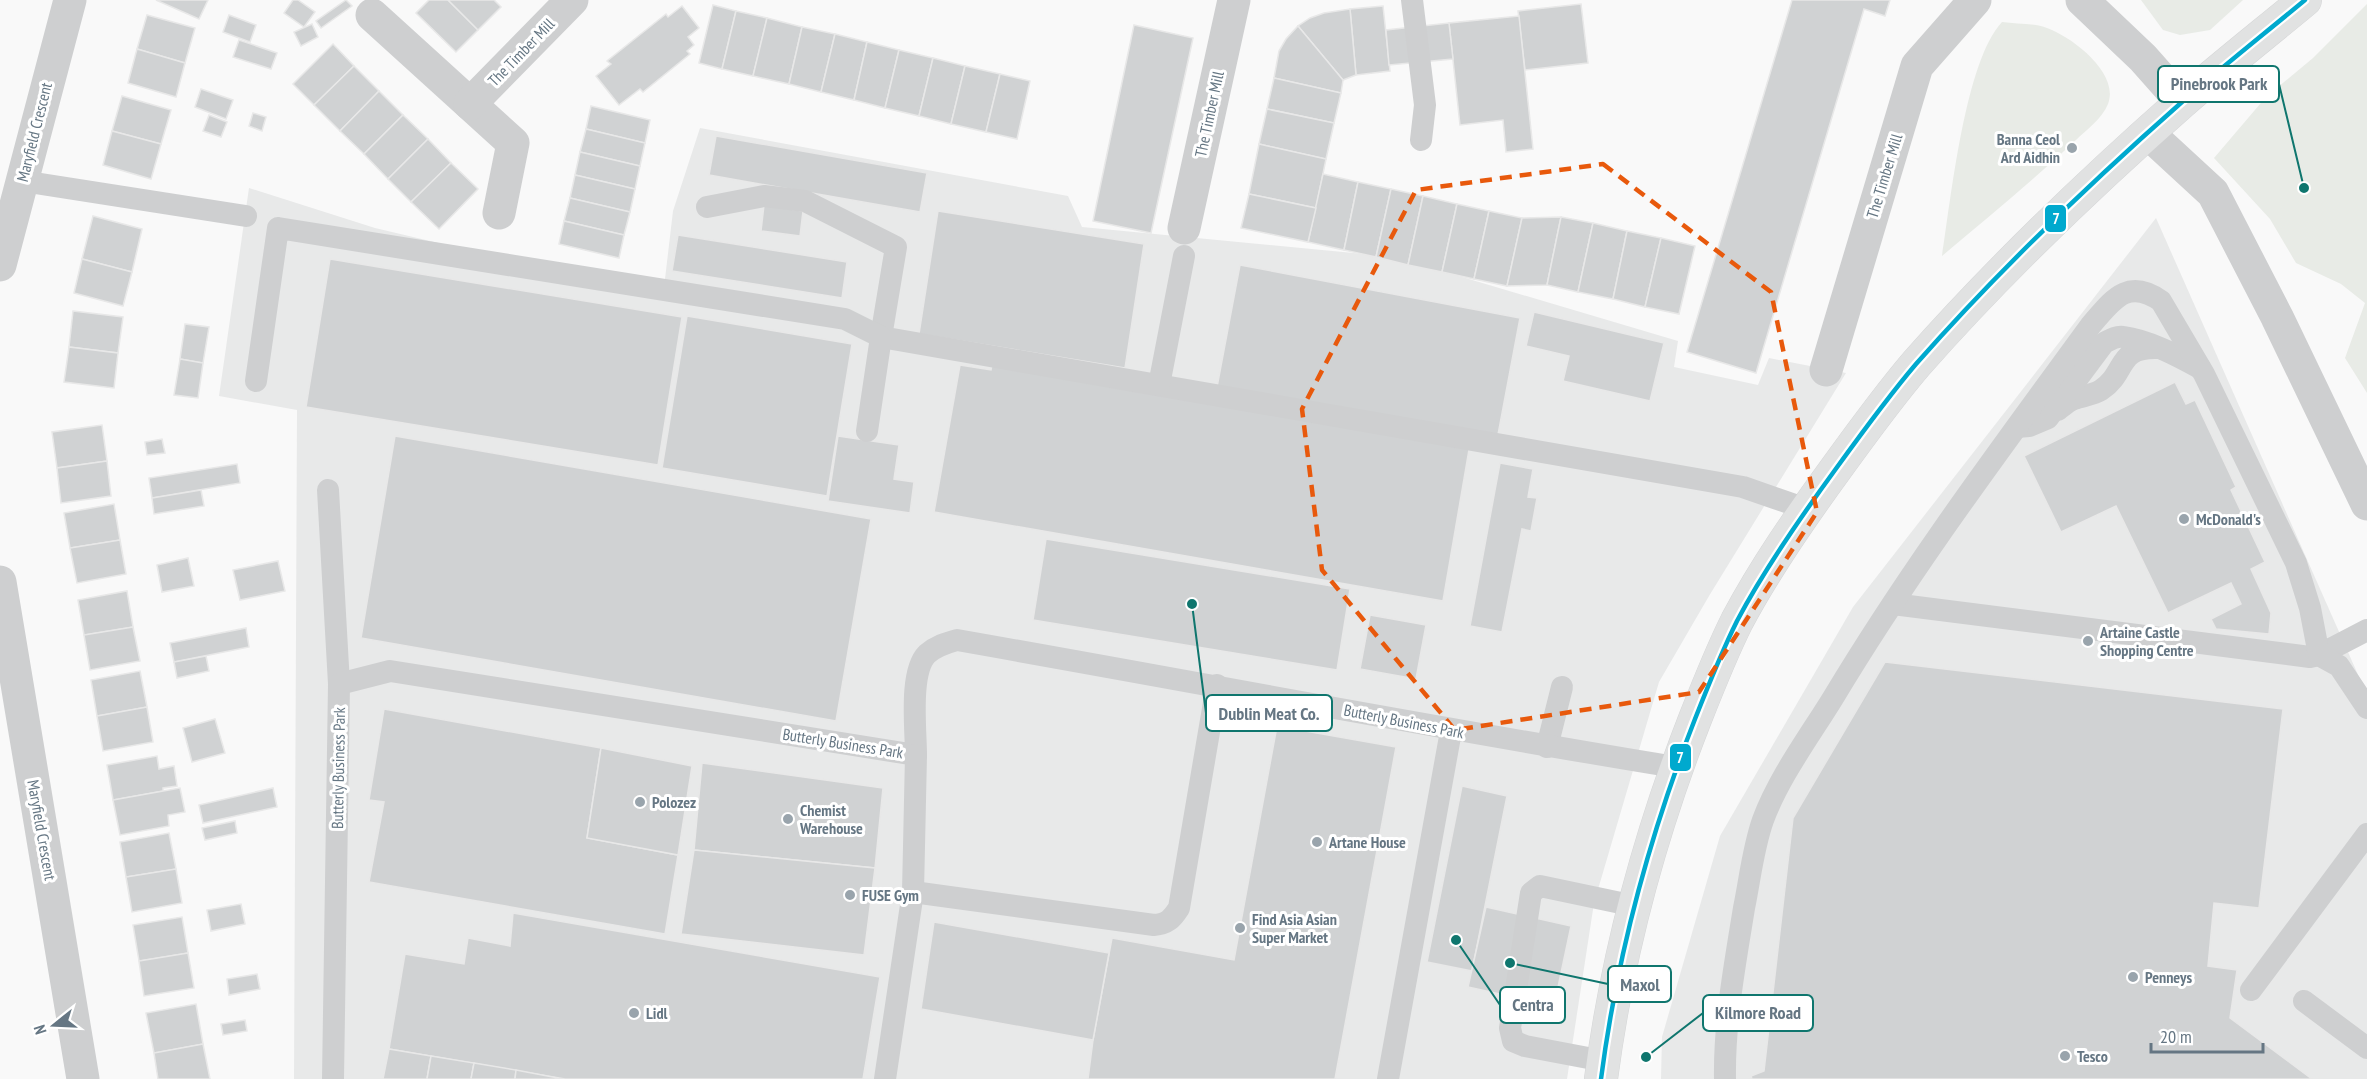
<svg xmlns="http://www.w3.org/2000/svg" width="2367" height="1079" font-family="'PT Sans Narrow',sans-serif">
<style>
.built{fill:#e8e9e9}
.green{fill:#e8ebe6}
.building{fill:#d0d2d3;stroke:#e8e8e8;stroke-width:1.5}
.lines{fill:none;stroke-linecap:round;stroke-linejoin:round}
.secondary-casing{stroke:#d5d6d7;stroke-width:34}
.lane{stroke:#cecfd0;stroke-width:22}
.street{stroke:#cecfd0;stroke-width:33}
.secondary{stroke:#e1e2e2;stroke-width:33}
.bus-1-casing{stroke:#fff;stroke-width:9}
.bus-1{stroke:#00a9ce;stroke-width:4.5}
.marked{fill:none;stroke:#e8590c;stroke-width:4.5;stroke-dasharray:12 8;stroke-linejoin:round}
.poi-dot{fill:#99a4ac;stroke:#fff;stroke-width:2}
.labels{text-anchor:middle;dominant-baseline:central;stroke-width:6;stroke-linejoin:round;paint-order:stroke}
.street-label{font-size:16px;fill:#657683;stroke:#fff}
.poi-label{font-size:16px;font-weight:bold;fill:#657683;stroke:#fff;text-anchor:start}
.leader{fill:none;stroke:#0f766e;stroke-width:2}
.callout-dot{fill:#0f766e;stroke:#fff;stroke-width:2}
.callout{fill:#fff;stroke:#0f766e;stroke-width:2}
.callout-label{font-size:18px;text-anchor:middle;font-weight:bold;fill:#657683}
.line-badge{stroke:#fff;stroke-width:2}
.badge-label{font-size:16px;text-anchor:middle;font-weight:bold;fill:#fff}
</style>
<rect width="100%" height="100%" fill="#f9f9f9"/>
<g class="built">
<path d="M 700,128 L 1068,196 L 1082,227 L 1395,257 L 1678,341 L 1674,367 L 1758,385 L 1769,358 L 1846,373 L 1709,596 L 1659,682 L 1594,903 L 1567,1079 L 294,1079 L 297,410 L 219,396 L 249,188 L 375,228 L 663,296 L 673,211 Z"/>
<path d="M 2156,218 L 2367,695 L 2367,1079 L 1661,1079 L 1662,1037 L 1720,836 L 1853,607 Z"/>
</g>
<g class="green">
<path d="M 2141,0 L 2243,0 L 2210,30 L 2180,35 L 2163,30 Z"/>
<path d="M 2367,4 L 2367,393 L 2345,358 L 2365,303 L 2341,284 L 2296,263 L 2270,219 L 2214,158 L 2266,97 L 2313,58 Z"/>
<path d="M 2002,22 C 2016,24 2034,23 2047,28 C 2072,37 2120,73 2108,104 C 2102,119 2086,130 2075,141 C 2032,181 1987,218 1942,256 C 1951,199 1965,61 2002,22 Z"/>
</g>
<g class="building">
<path d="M 156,0 L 208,0 L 199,19 Z"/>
<path d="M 293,0 L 298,0 L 315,12 L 304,27 L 284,13 Z"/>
<path d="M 346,0 L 352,6 L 321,28 L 316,21 Z"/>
<path d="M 429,0 L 448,0 L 478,30 L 456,52 L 416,13 Z"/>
<path d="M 448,0 L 494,0 L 501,7 L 478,30 Z"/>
<path d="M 1792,0 L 1890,0 L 1885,16 L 1864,9 L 1756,373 L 1687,352 Z"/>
<path d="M 1581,4 L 1588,63 L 1525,70 L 1518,11 Z"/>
<path d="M 713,5 L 736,11 L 722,69 L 699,63 Z"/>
<path d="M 682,6 L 699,28 L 688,37 L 694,45 L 687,51 L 690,54 L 643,92 L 640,89 L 619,105 L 596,76 L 611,64 L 607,61 L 666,14 L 668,17 Z"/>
<path d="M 1383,6 L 1390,71 L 1356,75 L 1350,9 Z"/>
<path d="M 1350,9 L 1356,75 L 1343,80 L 1298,26 L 1310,18 L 1324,13 Z"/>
<path d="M 736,11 L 767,18 L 753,76 L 722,69 Z"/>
<path d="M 147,15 L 195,28 L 185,63 L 137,49 Z"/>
<path d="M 229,15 L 256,25 L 250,42 L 223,32 Z"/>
<path d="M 1519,16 L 1533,149 L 1506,152 L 1503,120 L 1460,125 L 1449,23 Z"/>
<path d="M 767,18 L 802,27 L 789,84 L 753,76 Z"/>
<path d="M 1449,23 L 1453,59 L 1389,65 L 1386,30 Z"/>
<path d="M 312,24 L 318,37 L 301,46 L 294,32 Z"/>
<path d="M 1134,25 L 1193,38 L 1151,233 L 1093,221 Z"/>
<path d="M 1298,26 L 1343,80 L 1341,93 L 1274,78 L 1279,51 L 1286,39 Z"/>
<path d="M 802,27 L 835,34 L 821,92 L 789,84 Z"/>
<path d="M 835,34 L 867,42 L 854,100 L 821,92 Z"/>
<path d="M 239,40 L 277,53 L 271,69 L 233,57 Z"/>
<path d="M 867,42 L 899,50 L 885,108 L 854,100 Z"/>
<path d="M 333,44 L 354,66 L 314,105 L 293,84 Z"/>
<path d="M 137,49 L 185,63 L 176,97 L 128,83 Z"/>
<path d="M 899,50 L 933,58 L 919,116 L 885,108 Z"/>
<path d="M 933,58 L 965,66 L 951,124 L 919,116 Z"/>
<path d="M 354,66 L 379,91 L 340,131 L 314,105 Z"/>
<path d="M 965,66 L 1000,74 L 986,132 L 951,124 Z"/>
<path d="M 1000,74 L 1030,81 L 1017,139 L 986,132 Z"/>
<path d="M 1274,78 L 1341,93 L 1334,123 L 1267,109 Z"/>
<path d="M 201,89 L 233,100 L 226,119 L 195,107 Z"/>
<path d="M 379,91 L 403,115 L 364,154 L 340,131 Z"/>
<path d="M 122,96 L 171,110 L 161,144 L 112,131 Z"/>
<path d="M 591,106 L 650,120 L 645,143 L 586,129 Z"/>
<path d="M 1267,109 L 1334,123 L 1326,159 L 1259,144 Z"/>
<path d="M 253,113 L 266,117 L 262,131 L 249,126 Z"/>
<path d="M 209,115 L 227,122 L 221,137 L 203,131 Z"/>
<path d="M 403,115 L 428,139 L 388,179 L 364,154 Z"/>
<path d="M 586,129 L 645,143 L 640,166 L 580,152 Z"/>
<path d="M 112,131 L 161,144 L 151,179 L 103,165 Z"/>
<path d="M 716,136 L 927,173 L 920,212 L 709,175 Z"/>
<path d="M 428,139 L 451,163 L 411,202 L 388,179 Z"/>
<path d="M 1259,144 L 1326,159 L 1316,208 L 1249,194 Z"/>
<path d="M 580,152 L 640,166 L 635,189 L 575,175 Z"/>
<path d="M 451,163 L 478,189 L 439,229 L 411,202 Z"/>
<path d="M 1323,174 L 1358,182 L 1344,250 L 1308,242 Z"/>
<path d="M 575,175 L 635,189 L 630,212 L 570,198 Z"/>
<path d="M 1358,182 L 1391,189 L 1376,257 L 1344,250 Z"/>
<path d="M 1391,189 L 1423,196 L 1408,265 L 1376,257 Z"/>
<path d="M 1249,194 L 1316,208 L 1308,242 L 1241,228 Z"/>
<path d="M 1423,196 L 1457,204 L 1442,272 L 1408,265 Z"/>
<path d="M 570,198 L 630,212 L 624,235 L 564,221 Z"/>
<path d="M 1457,204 L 1489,211 L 1474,279 L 1442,272 Z"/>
<path d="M 764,205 L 803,211 L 800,236 L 761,231 Z"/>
<path d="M 938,211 L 1144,244 L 1125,368 L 919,334 Z"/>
<path d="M 1489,211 L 1522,218 L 1507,286 L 1474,279 Z"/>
<path d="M 93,216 L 142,229 L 132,272 L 82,259 Z"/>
<path d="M 1561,217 L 1547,285 L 1507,286 L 1522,218 Z"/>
<path d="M 1561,217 L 1593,223 L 1578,292 L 1547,285 Z"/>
<path d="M 564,221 L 624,235 L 619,258 L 559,244 Z"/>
<path d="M 1593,223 L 1627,231 L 1613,299 L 1578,292 Z"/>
<path d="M 1627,231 L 1661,238 L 1645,307 L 1613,299 Z"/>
<path d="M 678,235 L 847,262 L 842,298 L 672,271 Z"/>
<path d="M 1661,238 L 1695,246 L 1679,314 L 1645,307 Z"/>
<path d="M 82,259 L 132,272 L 123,306 L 74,293 Z"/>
<path d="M 330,259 L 682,317 L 658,465 L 306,407 Z"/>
<path d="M 1240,265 L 1520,318 L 1497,440 L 1217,387 Z"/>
<path d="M 73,311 L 123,317 L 118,353 L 69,347 Z"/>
<path d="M 1534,312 L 1664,343 L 1650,401 L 1563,381 L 1569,356 L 1526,346 Z"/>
<path d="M 687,316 L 852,344 L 827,496 L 662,468 Z"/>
<path d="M 185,324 L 209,327 L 203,363 L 180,359 Z"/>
<path d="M 69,347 L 118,353 L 114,388 L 64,382 Z"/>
<path d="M 180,359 L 203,363 L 198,398 L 174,395 Z"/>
<path d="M 993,360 L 1470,444 L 1443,601 L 934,512 L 960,365 L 991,370 Z"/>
<path d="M 2175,382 L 2186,404 L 2195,400 L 2236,487 L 2231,490 L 2265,562 L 2251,569 L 2271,613 L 2269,634 L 2216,629 L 2211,619 L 2241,604 L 2231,583 L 2168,613 L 2116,506 L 2061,532 L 2024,456 Z"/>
<path d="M 102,425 L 107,461 L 57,468 L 52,432 Z"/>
<path d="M 395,436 L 871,519 L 836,721 L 361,638 Z"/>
<path d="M 838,436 L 899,445 L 894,479 L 914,482 L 910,513 L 828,501 Z"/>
<path d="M 162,439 L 165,453 L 147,455 L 145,442 Z"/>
<path d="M 107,461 L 111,496 L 61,503 L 57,468 Z"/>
<path d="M 1500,463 L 1533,469 L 1528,497 L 1537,498 L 1531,531 L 1522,529 L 1502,632 L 1470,626 Z"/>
<path d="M 237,464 L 240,483 L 152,498 L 149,478 Z"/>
<path d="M 201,490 L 204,506 L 154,514 L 152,498 Z"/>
<path d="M 114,504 L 120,540 L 70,548 L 64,513 Z"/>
<path d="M 1046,539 L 1350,589 L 1337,670 L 1033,620 Z"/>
<path d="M 120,540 L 126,574 L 77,583 L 70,548 Z"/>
<path d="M 188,558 L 194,586 L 162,592 L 157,565 Z"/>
<path d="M 278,561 L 285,591 L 240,600 L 233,570 Z"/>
<path d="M 127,591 L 133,627 L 84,635 L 78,600 Z"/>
<path d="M 1370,615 L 1426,625 L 1416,679 L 1360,669 Z"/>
<path d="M 133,627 L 140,661 L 90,670 L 84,635 Z"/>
<path d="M 246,628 L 249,647 L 174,662 L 170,643 Z"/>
<path d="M 206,656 L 209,671 L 177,678 L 174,662 Z"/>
<path d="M 1885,662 L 2283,709 L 2259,908 L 2214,903 L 2208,966 L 2237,970 L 2230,1018 L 2312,1079 L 1752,1079 L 1751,1076 L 1764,1071 L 1793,818 Z"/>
<path d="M 140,671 L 147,707 L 97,716 L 91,680 Z"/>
<path d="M 147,707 L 153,742 L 103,751 L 97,716 Z"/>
<path d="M 384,709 L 601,748 L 587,838 L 678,855 L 665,934 L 369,882 L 384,802 L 369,800 Z"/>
<path d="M 215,719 L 225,753 L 192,762 L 183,728 Z"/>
<path d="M 1277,726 L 1396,747 L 1335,1079 L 1088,1079 L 1093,1040 L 1112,938 L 1234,960 Z"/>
<path d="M 601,748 L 692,766 L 678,855 L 587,838 Z"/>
<path d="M 157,756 L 159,769 L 174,766 L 177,786 L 163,788 L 163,791 L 113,800 L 107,765 Z"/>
<path d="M 702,763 L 883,788 L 875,868 L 694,850 Z"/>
<path d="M 1462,786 L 1507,796 L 1472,971 L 1427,962 Z"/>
<path d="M 180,788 L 185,812 L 168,815 L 169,826 L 120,835 L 113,800 Z"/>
<path d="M 273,788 L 277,807 L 203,823 L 199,805 Z"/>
<path d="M 235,821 L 237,833 L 205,840 L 202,828 Z"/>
<path d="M 169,833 L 176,869 L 126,877 L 120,842 Z"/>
<path d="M 694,850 L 875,868 L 864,955 L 681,934 Z"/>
<path d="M 176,869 L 182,903 L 132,912 L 126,877 Z"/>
<path d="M 241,904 L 245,924 L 211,931 L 207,910 Z"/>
<path d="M 1486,907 L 1571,926 L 1554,1006 L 1468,987 Z"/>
<path d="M 513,913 L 880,977 L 863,1079 L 565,1079 L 389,1049 L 405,954 L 464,964 L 468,938 L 510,946 Z"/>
<path d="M 182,917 L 188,953 L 139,961 L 133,925 Z"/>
<path d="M 934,922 L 1109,953 L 1093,1040 L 921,1009 Z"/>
<path d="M 188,953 L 194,988 L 144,996 L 139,961 Z"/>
<path d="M 257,974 L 260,989 L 229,995 L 227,979 Z"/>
<path d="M 196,1004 L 203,1044 L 154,1053 L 146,1013 Z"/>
<path d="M 245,1020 L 247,1031 L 223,1035 L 221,1024 Z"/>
<path d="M 203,1044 L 210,1079 L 158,1079 L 154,1053 Z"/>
<path d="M 389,1049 L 431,1056 L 427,1079 L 383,1079 Z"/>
<path d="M 431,1056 L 474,1063 L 471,1079 L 427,1079 Z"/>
<path d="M 474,1063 L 516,1070 L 515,1079 L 471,1079 Z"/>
<path d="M 516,1070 L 558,1078 L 558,1079 L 515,1079 Z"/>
</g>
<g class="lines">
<defs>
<path id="secondary" d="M 1601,1079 C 1617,956 1650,834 1695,719 C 1708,686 1721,653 1737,621 C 1765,568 1800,518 1835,470 C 1861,434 1887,398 1916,364 C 1998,271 2089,184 2182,102 C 2222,67 2264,34 2305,0"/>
</defs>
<use href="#secondary" class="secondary-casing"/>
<g class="lane">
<path d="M 1412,0 L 1425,105 L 1421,140"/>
<path d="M 22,181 L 246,216"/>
<path d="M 707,207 L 764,196 L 805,201 L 896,247 L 881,337 L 1743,487 L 1806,509"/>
<path d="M 256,381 L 278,228 L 845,319 L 881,337 L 867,431"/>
<path d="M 1159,385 L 1184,256"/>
<path d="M 2058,410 C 2063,406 2068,401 2074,399 C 2082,396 2093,395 2101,390 C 2127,373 2116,347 2157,348"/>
<path d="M 2017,427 L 2029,426 L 2048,418 L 2104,343 C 2110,340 2116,336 2123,337 C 2148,340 2178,356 2200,368"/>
<path d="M 328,490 L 339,684"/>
<path d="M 1893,604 L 2310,657 L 2319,655 L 2367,630"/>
<path d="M 1547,747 L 1562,687"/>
<path d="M 913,892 L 1154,925 C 1167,924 1172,919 1179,908 L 1217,685"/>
<path d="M 2251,990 L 2367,834"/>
<path d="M 2304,1001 L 2367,1048"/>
<path d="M 1604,1061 L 1525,1046 L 1513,1041 L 1510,1028 L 1531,893 L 1540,886 L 1635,906"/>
<path d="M 333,1079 L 339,684 L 390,671 L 916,755 C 916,730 909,672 927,654 C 936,646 946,643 957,640 C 1196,682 1435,728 1675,767"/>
<path d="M 885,1079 L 913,892 L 916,755"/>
<path d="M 1388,1079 L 1451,731"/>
<path d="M 1725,1079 C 1724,1022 1735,964 1744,908 C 1750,879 1753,848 1763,820 C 1779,777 1809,737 1833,698 C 1911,568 2002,447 2091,325 C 2112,301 2127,277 2161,301 L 2204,374 L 2296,563 L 2310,608 L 2319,655 L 2339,666 L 2367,708"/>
</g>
<g class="street">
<path d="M 2082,0 L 2143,58 L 2182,102"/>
<path d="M 372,15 L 513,143 L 499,213"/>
<path d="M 470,104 L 572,0"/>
<path d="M 2149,134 L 2213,193 L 2277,317 L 2367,504"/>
<path d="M 1184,228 L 1234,0"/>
<path d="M 0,265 L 70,0"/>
<path d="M 1826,370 L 1917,66 L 1975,0"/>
<path d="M 0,582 L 83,1079"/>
</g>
<use href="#secondary" class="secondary"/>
<defs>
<path id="bus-1" d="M 1601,1079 C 1617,956 1650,834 1695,719 C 1708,686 1721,653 1737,621 C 1765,568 1800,518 1835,470 C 1861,434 1887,398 1916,364 C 1998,271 2089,184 2182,102 C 2222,67 2264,34 2305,0"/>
</defs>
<use href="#bus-1" class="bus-1-casing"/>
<use href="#bus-1" class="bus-1"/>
</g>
<path class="marked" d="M 1603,164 L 1771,292 L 1817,512 L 1699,692 L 1455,730 L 1322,570 L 1302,409 L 1416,190 Z"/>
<g class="poi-dot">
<circle cx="2072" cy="148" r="6"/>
<circle cx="2184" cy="519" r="6"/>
<circle cx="2088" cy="641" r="6"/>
<circle cx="640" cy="802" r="6"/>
<circle cx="788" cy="819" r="6"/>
<circle cx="1317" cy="842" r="6"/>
<circle cx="850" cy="895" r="6"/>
<circle cx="1240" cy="928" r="6"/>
<circle cx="2133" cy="977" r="6"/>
<circle cx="634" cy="1013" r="6"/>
<circle cx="2065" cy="1056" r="6"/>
</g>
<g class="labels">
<g class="street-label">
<text transform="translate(521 52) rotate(-46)">The Timber Mill</text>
<text transform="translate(1209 114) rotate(-78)">The Timber Mill</text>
<text transform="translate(34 132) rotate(-76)">Maryfield Crescent</text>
<text transform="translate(1884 176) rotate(-73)">The Timber Mill</text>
<text transform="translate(1404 721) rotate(11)">Butterly Business Park</text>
<text transform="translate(843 743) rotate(9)">Butterly Business Park</text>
<text transform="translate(338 768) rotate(-89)">Butterly Business Park</text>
<text transform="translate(42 830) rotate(80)">Maryfield Crescent</text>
</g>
<g class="poi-label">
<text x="2060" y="139" text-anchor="end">Banna Ceol<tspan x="2060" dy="18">Ard Aidhin</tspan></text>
<text x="2196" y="519">McDonald's</text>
<text x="2100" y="632">Artaine Castle<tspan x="2100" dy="18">Shopping Centre</tspan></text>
<text x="652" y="802">Polozez</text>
<text x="800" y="810">Chemist<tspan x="800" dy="18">Warehouse</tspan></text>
<text x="1329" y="842">Artane House</text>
<text x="862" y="895">FUSE Gym</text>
<text x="1252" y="919">Find Asia Asian<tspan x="1252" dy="18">Super Market</tspan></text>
<text x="2145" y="977">Penneys</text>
<text x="646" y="1013">Lidl</text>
<text x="2077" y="1056">Tesco</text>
</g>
</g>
<path class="leader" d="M2304 188L2279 84M1192 604L1206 713M1510 963L1608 984M1456 940L1500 1005M1646 1057L1703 1013"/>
<g class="callout-dot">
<circle cx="2304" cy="188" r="6"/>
<circle cx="1192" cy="604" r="6"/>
<circle cx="1510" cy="963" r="6"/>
<circle cx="1456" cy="940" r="6"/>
<circle cx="1646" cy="1057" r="6"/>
</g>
<g class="callout">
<rect x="2158" y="66" width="121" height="36" rx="6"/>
<rect x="1206" y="695" width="126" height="36" rx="6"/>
<rect x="1608" y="966" width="63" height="36" rx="6"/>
<rect x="1500" y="987" width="65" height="36" rx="6"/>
<rect x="1703" y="995" width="110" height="36" rx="6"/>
</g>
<g class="callout-label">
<text x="2219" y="90">Pinebrook Park</text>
<text x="1269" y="720">Dublin Meat Co.</text>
<text x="1640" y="991">Maxol</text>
<text x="1533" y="1011">Centra</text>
<text x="1758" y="1019">Kilmore Road</text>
</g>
<g class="line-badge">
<rect x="2044" y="204" width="23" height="29" rx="6" fill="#00a9ce"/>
<rect x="1669" y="743" width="23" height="29" rx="6" fill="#00a9ce"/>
</g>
<g class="badge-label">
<text x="2056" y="224">7</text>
<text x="1680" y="763">7</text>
</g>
<g transform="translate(54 1025) rotate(252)" stroke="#ffffff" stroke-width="4.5" paint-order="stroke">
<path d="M0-4.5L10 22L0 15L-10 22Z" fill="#657683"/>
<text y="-9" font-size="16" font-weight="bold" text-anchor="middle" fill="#657683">N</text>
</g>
<path d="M2151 1043v9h112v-9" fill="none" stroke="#657683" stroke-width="3"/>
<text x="2160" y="1043" font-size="18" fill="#657683" stroke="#ffffff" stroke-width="4.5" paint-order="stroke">20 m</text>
</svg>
